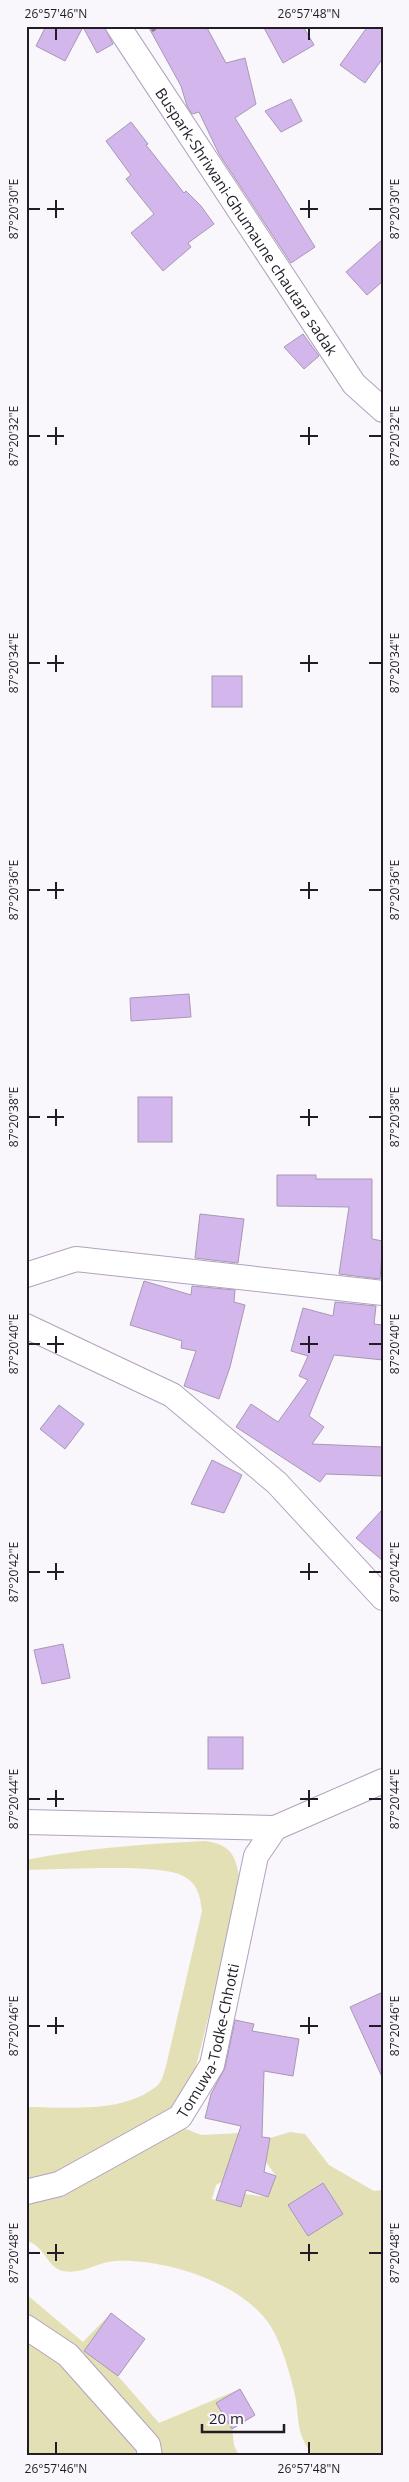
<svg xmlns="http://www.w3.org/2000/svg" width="409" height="2482" font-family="'Open Sans',sans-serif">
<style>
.green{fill:#e4e0b6}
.building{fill:#d3b7ec;stroke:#a798b4}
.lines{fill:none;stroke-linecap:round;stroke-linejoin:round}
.minor-casing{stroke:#b1a2be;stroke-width:26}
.path{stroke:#87828b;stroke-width:3;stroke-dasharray:5 2.5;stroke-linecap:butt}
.minor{stroke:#fff;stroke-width:24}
.ticks{fill:none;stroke:#221c27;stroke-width:2}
.labels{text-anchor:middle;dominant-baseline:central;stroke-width:4;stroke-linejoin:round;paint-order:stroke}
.street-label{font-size:15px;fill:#221c27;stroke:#f9f6fc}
.neatline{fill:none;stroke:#221c27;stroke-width:2}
.ticks-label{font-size:12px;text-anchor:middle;fill:#221c27}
</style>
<rect width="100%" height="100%" fill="#f9f6fc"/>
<g class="green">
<path d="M 205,1841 C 235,1845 236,1859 241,1886 L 181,2127 L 201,2135 L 241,2133 L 222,2182 L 216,2185 L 212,2199 L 241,2207 L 245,2194 L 268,2197 L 276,2176 L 266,2162 L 270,2138 L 290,2132 L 305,2134 L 329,2165 L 374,2191 L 383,2190 L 383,2456 L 313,2456 C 295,2431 300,2422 295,2395 C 290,2374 284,2353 275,2334 C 252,2285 166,2258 115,2261 C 98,2262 81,2275 63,2271 C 47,2268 44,2244 26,2241 L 26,2107 C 68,2107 122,2114 157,2086 C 162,2082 164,2072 166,2066 L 202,1911 C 200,1897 198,1883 183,1876 C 159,1863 59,1870 26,1870 L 26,1860 C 85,1848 145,1844 205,1841 Z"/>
<path d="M 26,2294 L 83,2342 L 111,2313 L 145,2339 L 118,2376 L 159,2423 L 240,2389 L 255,2415 L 232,2429 L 234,2445 L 239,2456 L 26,2456 Z"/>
</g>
<g class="building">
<path d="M 46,26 L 104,26 L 113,44 L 97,53 L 83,27 L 65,61 L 36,46 Z"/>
<path d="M 148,26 L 206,26 L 226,63 L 245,58 L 256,104 L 235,118 L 315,247 L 291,263 L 219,154 L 199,112 L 192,114 L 187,106 L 181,86 Z"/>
<path d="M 263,26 L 303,26 L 314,45 L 283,63 Z"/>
<path d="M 368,26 L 383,26 L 383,58 L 365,83 L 340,65 Z"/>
<path d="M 291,99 L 302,121 L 281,132 L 265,111 Z"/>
<path d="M 131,122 L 148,144 L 146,145 L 184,193 L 186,191 L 201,206 L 214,224 L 188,243 L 191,247 L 163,271 L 131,233 L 154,214 L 126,179 L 131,175 L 106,141 Z"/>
<path d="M 383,239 L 383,281 L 367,295 L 346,272 Z"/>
<path d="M 303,334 L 319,356 L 304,369 L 284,347 Z"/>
<rect x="212" y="676" width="30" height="31"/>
<path d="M 189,994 L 191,1017 L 131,1021 L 130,998 Z"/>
<rect x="138" y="1097" width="34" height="45"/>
<path d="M 277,1175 L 316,1175 L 316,1179 L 372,1179 L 372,1239 L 383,1241 L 380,1279 L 339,1274 L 349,1207 L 277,1206 Z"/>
<path d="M 200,1214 L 244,1219 L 238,1263 L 195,1258 Z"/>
<path d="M 144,1281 L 191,1295 L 192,1286 L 235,1290 L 234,1302 L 245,1305 L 230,1367 L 219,1399 L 184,1386 L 196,1351 L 181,1348 L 182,1341 L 130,1325 Z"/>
<path d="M 335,1302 L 376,1306 L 374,1324 L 383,1325 L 383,1360 L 334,1355 L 309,1416 L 324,1427 L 312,1444 L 383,1447 L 383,1476 L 326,1474 L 320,1482 L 236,1427 L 251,1404 L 278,1422 L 308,1380 L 299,1376 L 308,1356 L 291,1351 L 303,1308 L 333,1316 Z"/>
<path d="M 59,1405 L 84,1424 L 65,1449 L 40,1429 Z"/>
<path d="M 212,1460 L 242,1475 L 224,1513 L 191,1504 Z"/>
<path d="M 383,1509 L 383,1561 L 356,1538 Z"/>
<path d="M 63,1644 L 70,1678 L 42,1684 L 34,1650 Z"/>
<rect x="208" y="1737" width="35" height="32"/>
<path d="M 383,1992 L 383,2079 L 350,2007 Z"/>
<path d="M 235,2020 L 254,2024 L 252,2031 L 299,2039 L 293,2076 L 264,2071 L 262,2137 L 270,2138 L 264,2172 L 276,2176 L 268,2197 L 246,2190 L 241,2207 L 216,2200 L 241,2126 L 205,2118 L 211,2094 L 225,2068 Z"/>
<path d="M 323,2183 L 343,2214 L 308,2236 L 288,2205 Z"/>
<path d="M 111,2313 L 145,2339 L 118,2376 L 84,2351 Z"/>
<path d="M 240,2389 L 255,2415 L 232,2429 L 216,2403 Z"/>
</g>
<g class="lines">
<defs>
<g id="minor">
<path id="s1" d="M 118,26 L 354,384 L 383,410"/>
<path d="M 26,1275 L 76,1259 L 383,1293"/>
<path d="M 26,1326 L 172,1395 L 277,1483 L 383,1598"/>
<path d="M 26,1822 L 275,1828 L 383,1781"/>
<path id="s2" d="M 26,2192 L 59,2184 L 180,2117 L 212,2065 L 256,1856 L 275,1828"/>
<path d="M 26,2327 L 68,2355 L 148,2445 L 150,2456"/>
</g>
</defs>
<use href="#minor" class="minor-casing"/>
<path class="path" d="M 152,31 L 158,26"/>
<use href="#minor" class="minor"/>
</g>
<path class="ticks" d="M 56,28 L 56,40M 309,28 L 309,40M 56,200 L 56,218M 309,200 L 309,218M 28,209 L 40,209M 47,209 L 64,209M 300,209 L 318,209M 369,209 L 382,209M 56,427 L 56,445M 309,427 L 309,445M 28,436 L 40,436M 47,436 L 64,436M 300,436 L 318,436M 369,436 L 382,436M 56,655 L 56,672M 309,655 L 309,672M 28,663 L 40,663M 47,663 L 64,663M 300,663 L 318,663M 369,663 L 382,663M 56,882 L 56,899M 309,882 L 309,899M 28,890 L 40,890M 47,890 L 64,890M 300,890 L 318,890M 369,890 L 382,890M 56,1109 L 56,1126M 309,1109 L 309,1126M 28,1117 L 40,1117M 47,1117 L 64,1117M 300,1117 L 318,1117M 369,1117 L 382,1117M 56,1336 L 56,1353M 309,1336 L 309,1353M 28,1344 L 40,1344M 47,1344 L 64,1344M 300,1344 L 318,1344M 369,1344 L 382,1344M 56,1563 L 56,1580M 309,1563 L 309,1580M 28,1572 L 40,1572M 47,1572 L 64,1572M 300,1572 L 318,1572M 369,1572 L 382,1572M 56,1790 L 56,1807M 309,1790 L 309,1807M 28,1799 L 40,1799M 47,1799 L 64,1799M 300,1799 L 318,1799M 369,1799 L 382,1799M 56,2017 L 56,2034M 309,2017 L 309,2034M 28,2026 L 40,2026M 47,2026 L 64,2026M 300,2026 L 318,2026M 369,2026 L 382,2026M 56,2244 L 56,2261M 309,2244 L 309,2261M 28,2253 L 40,2253M 47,2253 L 64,2253M 300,2253 L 318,2253M 369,2253 L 382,2253M 56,2442 L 56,2454M 309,2442 L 309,2454"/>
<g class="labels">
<g class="street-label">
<text stroke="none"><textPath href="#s1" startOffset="234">Buspark-Shriwani-Ghumaune chautara sadak</textPath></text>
<text stroke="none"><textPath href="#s2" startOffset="255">Tomuwa-Todke-Chhotti</textPath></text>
</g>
</g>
<rect width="409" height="2482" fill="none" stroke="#f9f6fc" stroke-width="55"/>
<path d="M202 2424v8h82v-8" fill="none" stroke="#221c27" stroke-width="2.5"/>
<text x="209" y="2424" font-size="15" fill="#221c27" stroke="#f9f6fc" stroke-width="4" paint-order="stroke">20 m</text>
<rect x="28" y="28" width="354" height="2426" class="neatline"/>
<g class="ticks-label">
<text x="56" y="18">26°57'46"N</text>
<text x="309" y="18">26°57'48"N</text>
<text transform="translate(395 209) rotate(-90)" y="4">87°20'30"E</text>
<text transform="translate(14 209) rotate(-90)" y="4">87°20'30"E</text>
<text transform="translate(14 436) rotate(-90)" y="4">87°20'32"E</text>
<text transform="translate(395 436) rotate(-90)" y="4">87°20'32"E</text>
<text transform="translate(14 663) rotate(-90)" y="4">87°20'34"E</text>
<text transform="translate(395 663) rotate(-90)" y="4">87°20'34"E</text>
<text transform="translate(14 890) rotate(-90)" y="4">87°20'36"E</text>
<text transform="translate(395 890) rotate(-90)" y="4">87°20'36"E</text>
<text transform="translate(14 1117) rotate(-90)" y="4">87°20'38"E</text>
<text transform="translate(395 1117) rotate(-90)" y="4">87°20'38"E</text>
<text transform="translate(395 1344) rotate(-90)" y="4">87°20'40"E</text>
<text transform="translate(14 1344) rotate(-90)" y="4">87°20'40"E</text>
<text transform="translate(395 1572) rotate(-90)" y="4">87°20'42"E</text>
<text transform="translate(14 1572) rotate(-90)" y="4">87°20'42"E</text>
<text transform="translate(395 1799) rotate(-90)" y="4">87°20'44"E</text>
<text transform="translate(14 1799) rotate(-90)" y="4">87°20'44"E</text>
<text transform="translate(14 2026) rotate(-90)" y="4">87°20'46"E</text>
<text transform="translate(395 2026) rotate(-90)" y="4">87°20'46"E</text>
<text transform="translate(395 2253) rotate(-90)" y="4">87°20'48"E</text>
<text transform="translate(14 2253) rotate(-90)" y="4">87°20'48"E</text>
<text x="56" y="2473">26°57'46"N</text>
<text x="309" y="2473">26°57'48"N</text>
</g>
</svg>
